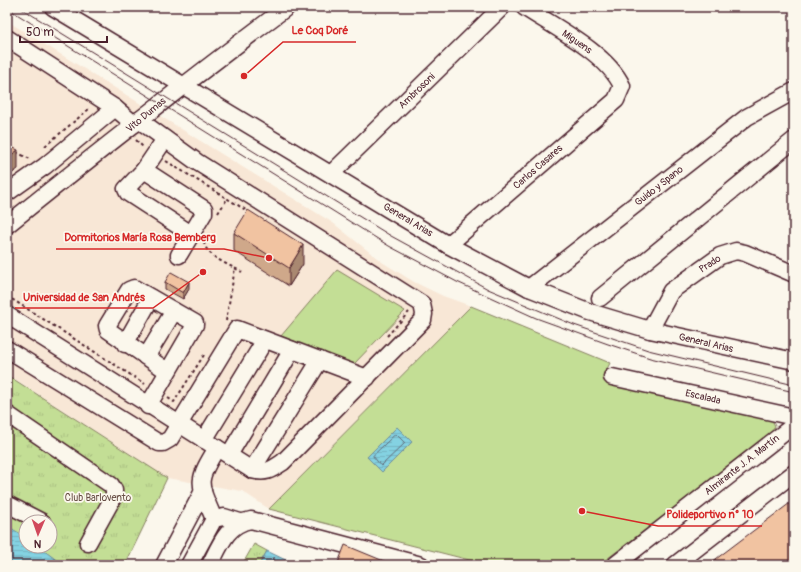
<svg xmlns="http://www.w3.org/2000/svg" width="801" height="572" font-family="Pangolin,sans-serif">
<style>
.built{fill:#f8e7d6}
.grass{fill:url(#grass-tufts);stroke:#867e60;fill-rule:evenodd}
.garden{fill:#c3de95;stroke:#867e60}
.water{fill:url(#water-rules);stroke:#6d8a99}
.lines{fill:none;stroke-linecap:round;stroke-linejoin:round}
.shore{stroke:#616774;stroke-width:1}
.minor-casing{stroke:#4a1f2b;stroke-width:19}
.path{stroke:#4a1f2b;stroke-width:2;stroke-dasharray:3 3;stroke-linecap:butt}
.minor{stroke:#fbf7ec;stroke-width:16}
.tram{stroke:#4a1f2b;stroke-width:1}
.wall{fill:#cfa88a;stroke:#4a1f2b}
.shaded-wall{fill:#a98871;stroke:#4a1f2b}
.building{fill:#f1c3a1;stroke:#4a1f2b}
.labels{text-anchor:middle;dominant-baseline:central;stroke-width:3.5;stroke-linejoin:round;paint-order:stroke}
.street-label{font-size:10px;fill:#4a1f2b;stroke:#fbf7ec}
.park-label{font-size:10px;fill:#684f46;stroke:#fbf7ec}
.leader{fill:none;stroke:#d62828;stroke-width:1.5}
.callout-dot{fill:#d62828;stroke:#fbf7ec;stroke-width:1.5}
.callout-label{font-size:11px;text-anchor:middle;font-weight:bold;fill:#d62828;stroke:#fbf7ec;stroke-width:3.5;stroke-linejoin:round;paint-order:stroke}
</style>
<defs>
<pattern id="grass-tufts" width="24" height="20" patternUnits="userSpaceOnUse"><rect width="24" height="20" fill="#c3de95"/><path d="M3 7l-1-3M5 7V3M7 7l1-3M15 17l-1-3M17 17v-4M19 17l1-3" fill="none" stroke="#a9be81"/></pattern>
<pattern id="water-rules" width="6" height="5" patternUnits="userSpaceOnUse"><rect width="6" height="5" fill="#84d2e2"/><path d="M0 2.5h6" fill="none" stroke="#74b4c2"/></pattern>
</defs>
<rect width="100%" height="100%" fill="#fbf7ec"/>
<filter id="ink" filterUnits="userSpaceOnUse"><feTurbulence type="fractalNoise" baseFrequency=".025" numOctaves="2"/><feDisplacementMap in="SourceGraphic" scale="8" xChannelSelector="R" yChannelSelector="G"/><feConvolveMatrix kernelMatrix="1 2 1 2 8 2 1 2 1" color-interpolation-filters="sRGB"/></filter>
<g filter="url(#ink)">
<path class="built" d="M 7,21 L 333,223 L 382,262 L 414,282 L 443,296 L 471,306 L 269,509 L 242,491 L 167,478 L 7,374 Z"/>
<g class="grass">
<path d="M 7,375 L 167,478 L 125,565 L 7,565 ZM 26,522 L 50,522 L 50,546 L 26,546 Z"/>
<path d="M 254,544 L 267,551 L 259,565 L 242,565 Z"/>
</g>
<g class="garden">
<path d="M 337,270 L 405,311 L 353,365 L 281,336 Z"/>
<path d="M 471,306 L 610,363 L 605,373 L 605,379 L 772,420 L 775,426 L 772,433 L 599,565 L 489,565 L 269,509 Z"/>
</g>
<g class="water">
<path d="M 397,427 L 412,442 L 382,472 L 367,457 Z"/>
<path d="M 7,526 L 26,537 L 26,546 L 38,546 L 63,565 L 7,565 Z"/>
<path d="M 267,551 L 296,565 L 259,565 Z"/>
</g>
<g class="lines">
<path class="shore" d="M 396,434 L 405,443 L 381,466 L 373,456 Z"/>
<defs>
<g id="minor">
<path d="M 53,7 L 448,245 L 529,288 L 590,312 L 650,330 L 794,361"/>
<path d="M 7,38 L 115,108"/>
<path d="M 165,139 L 144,170 L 126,189 L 128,193 L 191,234"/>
<path d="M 144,170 L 204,209 L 204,213 L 179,255"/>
<path d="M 331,174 L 502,7"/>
<path d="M 7,193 L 45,166 L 115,108 L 134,124"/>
<path d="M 7,225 C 99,151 192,78 287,7"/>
<path d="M 448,245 L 616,100 L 622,86 C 607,53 554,27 524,7"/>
<path d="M 529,288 L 747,117 L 794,91"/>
<path d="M 600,298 L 794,140"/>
<path d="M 7,315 L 252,470 C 266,474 271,470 283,462 L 423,320 L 424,314 L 422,304 L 197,162 L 139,120"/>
<path d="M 650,330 L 671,291 L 720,256 L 736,251 L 745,253 L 794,274"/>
<path d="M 125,344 L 151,298"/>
<path d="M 7,349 L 159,443 L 163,443 L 170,439 L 237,329 L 367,378"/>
<path d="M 146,357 L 174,311"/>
<path d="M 612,377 L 794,417"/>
<path d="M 148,406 L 195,325 L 195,323 L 134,288 L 129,290 L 107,326 L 108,330 L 167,371"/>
<path d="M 7,414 L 111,485 L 114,490 L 114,496 L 88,543"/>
<path d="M 204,440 L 265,340"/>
<path d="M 229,455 L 292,350"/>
<path d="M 252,470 L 320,360"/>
<path d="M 7,504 L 42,522"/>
<path d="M 214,519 C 199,483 195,483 217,448"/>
<path d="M 164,565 L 203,491"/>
<path d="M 189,565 L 214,519 L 224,517 L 240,522"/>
<path d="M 210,565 C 220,545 227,524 251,520 L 421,565"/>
<path d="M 615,565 L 794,425"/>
<path d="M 675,565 L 794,473"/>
</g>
</defs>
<use href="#minor" class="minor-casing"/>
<g class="path">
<path d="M 136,140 L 143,147"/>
<path d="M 45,146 L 89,109 L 91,109"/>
<path d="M 16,152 L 32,160"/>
<path d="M 166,161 L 249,212"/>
<path d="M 218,213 L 227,199"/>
<path d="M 204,242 C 206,257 230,265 242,272"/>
<path d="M 7,296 L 145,384"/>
<path d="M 226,321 L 235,268"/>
<path d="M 387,336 L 409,312"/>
<path d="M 168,398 L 174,402 L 204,355"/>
<path d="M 270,565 L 275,555"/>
</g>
<use href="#minor" class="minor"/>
<g class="tram">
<path d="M 19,7 L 391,236 L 488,289 L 574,325 L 648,350 L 794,385"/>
<path d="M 7,8 L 389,246 L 457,282 L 536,318 L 608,344 L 650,358 L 794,392"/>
</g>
</g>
<g class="wall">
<path d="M 234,233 L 303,264 L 289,286 L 234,251 Z"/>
<path d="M 165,282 L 189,289 L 183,299 L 165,289 Z"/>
</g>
<g class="shaded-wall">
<path d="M 18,150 L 18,169 L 7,177 L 7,158 Z"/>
<path d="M 303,245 L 303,264 L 289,286 L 289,268 Z"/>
<path d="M 189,282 L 189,289 L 183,299 L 183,293 Z"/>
</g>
<g class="building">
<path d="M 7,145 L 18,150 L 7,158 Z"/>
<path d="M 248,210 L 303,245 L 289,268 L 234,233 Z"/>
<path d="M 171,272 L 189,282 L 183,293 L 165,282 Z"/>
<path d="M 794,500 L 794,565 L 708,565 Z"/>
<path d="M 345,545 L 391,564 L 391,565 L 343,565 L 338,563 Z"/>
</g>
</g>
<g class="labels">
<g class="street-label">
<text transform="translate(577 42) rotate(34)">Miguens</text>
<text transform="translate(417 91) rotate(-44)">Ambrosoni</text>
<text transform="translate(146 115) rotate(-40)">Vito Dumas</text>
<text transform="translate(538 167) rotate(-41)">Carlos Casares</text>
<text transform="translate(659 186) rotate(-38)">Guido y Spano</text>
<text transform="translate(408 220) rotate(31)">General Arias</text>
<text transform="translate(710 264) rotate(-33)">Prado</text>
<text transform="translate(706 343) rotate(13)">General Arias</text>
<text transform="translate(703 397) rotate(13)">Escalada</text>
<text transform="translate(742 465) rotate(-38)">Almirante J. A. Martín</text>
</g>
<g class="park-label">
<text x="98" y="498">Club Barlovento</text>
</g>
</g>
<path class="leader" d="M244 76L283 42H356M269 258L224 249H56M203 272L153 308H15M582 511L658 526H762"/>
<g class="callout-dot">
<circle cx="244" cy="76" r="4"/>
<circle cx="269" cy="258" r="4"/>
<circle cx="203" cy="272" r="4"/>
<circle cx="582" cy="511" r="4"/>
</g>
<g class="callout-label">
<text x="320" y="34">Le Coq Doré</text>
<text x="140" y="241">Dormitorios María Rosa Bemberg</text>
<text x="84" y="301">Universidad de San Andrés</text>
<text x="710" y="518">Polideportivo n° 10</text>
</g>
<rect width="801" height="572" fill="none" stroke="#fbf7ec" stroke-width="24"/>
<rect x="12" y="12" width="777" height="548" fill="none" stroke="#4a1f2b" stroke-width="1.5" filter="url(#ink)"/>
<g transform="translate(38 534) rotate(182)"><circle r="19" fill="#fbf7ec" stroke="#b4a19f"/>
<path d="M0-3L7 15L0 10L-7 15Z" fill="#d1495b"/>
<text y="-6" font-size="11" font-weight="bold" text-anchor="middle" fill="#4a1f2b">N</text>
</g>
<path d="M20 36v6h87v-6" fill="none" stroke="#4a1f2b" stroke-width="2"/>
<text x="26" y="36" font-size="12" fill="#4a1f2b" stroke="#fbf7ec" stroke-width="3" paint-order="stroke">50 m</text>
</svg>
